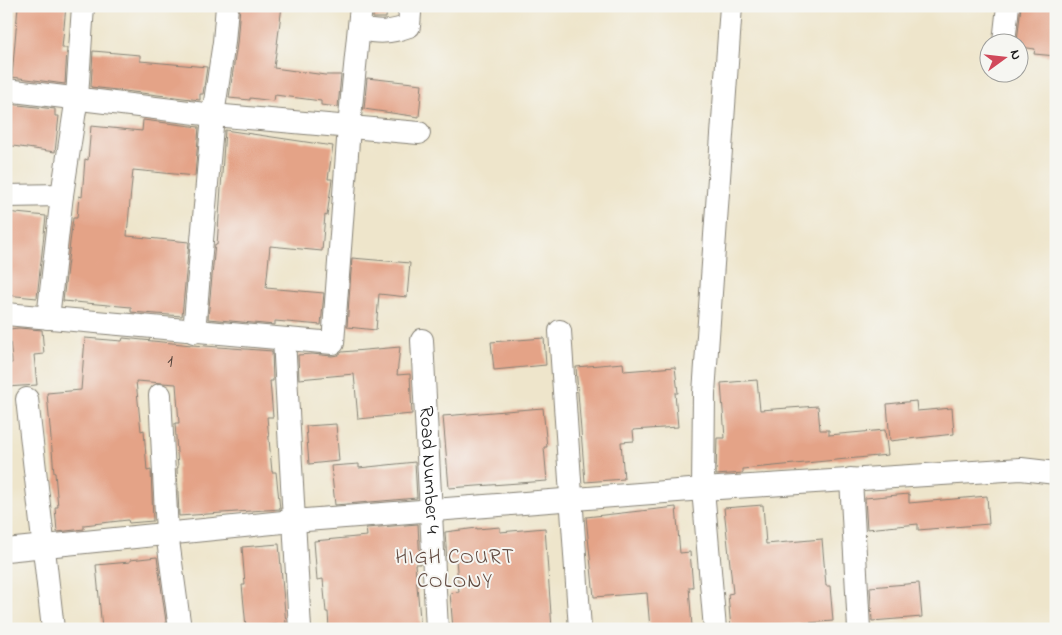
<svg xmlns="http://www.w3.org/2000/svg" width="1062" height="635" font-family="'Indie Flower',sans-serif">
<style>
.building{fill:#e4a387}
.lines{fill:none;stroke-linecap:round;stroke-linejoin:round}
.street-casing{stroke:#858074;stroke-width:24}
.street{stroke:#fff;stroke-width:22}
.labels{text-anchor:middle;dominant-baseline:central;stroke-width:4;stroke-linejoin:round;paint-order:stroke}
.number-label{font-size:18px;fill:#4e3e37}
.street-label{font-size:20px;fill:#1c1c1c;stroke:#f6f6f2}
.neighbourhood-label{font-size:21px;letter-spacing:1px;fill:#624b41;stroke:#f6f6f2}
</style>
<rect width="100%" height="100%" fill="#f6f6f2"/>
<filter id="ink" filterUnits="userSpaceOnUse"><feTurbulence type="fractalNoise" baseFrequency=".02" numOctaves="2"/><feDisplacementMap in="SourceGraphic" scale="10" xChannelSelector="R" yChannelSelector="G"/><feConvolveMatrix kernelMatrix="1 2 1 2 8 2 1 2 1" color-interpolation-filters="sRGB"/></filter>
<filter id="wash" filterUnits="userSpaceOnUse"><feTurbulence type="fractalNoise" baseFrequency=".0096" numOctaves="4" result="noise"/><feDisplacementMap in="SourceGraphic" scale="20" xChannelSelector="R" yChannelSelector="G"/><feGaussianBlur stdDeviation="1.12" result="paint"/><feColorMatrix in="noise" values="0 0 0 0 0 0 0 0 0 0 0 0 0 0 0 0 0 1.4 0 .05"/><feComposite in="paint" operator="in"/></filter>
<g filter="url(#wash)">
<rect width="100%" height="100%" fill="#eee5cb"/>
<g id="blocks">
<g class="building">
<path d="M 18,6 L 66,6 L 62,48 L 67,48 L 65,84 L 12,77 Z"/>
<path d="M 240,6 L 282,6 L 274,68 L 325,75 L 341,75 L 338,107 L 321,105 L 321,101 L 275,95 L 274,101 L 250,98 L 250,100 L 229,98 L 237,44 Z"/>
<path d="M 374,6 L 387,6 L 386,18 L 373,18 Z"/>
<path d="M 1021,6 L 1056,6 L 1056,56 L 1034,54 L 1035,49 L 1020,47 L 1020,42 L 1017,42 Z"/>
<path d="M 93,51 L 140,55 L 140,61 L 207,67 L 203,94 L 200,94 L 200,100 L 91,87 Z"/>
<path d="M 367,78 L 422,84 L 419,117 L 364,109 Z"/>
<path d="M 9,104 L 55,109 L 55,116 L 59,116 L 55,152 L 6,145 L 6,111 L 9,111 Z"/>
<path d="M 143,120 L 199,127 L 195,176 L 133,170 L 130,201 L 127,236 L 189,242 L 182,316 L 131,312 L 131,307 L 63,301 L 73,218 L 77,218 L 79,196 L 82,197 L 85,159 L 88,160 L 91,126 L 142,131 Z"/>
<path d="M 225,130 L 333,146 L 328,179 L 332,179 L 327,216 L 325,215 L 322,251 L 270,246 L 266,288 L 324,293 L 321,325 L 275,321 L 275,325 L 208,319 L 215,244 L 217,245 Z"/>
<path d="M 6,212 L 46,216 L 37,298 L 6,295 Z"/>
<path d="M 352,258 L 410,263 L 407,297 L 379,294 L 376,330 L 347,327 Z"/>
<path d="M 19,328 L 42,330 L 44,354 L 34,355 L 37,385 L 6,387 L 6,364 L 12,363 L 9,329 Z"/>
<path d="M 85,338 L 122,341 L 123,338 L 192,345 L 272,351 L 273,381 L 270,381 L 273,417 L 267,417 L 272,472 L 276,472 L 280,509 L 179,516 L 177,468 L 178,468 L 175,423 L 179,423 L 176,384 L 136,381 L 141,431 L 144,430 L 147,471 L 151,470 L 153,521 L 129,523 L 128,520 L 84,525 L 84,529 L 57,532 L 55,507 L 58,507 L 55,473 L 54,473 L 47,393 L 81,390 Z"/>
<path d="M 544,338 L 546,365 L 494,370 L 491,342 Z"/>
<path d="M 400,347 L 397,375 L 410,374 L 412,414 L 358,419 L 354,374 L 299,379 L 298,355 L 312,354 L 332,356 L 338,355 L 342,352 Z"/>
<path d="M 623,363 L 624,371 L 675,367 L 678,393 L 675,393 L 678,427 L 633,430 L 634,441 L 621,442 L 624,479 L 585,482 L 576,367 Z"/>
<path d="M 757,380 L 760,410 L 818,406 L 820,430 L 829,430 L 829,435 L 885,430 L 888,455 L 743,469 L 743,473 L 716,475 L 717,438 L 725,438 L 721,383 Z"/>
<path d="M 916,401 L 917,411 L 952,408 L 954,434 L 890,441 L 887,404 Z"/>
<path d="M 543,408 L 547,447 L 544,447 L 547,481 L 449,488 L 443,416 Z"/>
<path d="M 336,424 L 339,461 L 309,464 L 306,426 Z"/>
<path d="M 415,462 L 417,498 L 335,505 L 331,466 L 359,464 L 359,468 Z"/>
<path d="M 909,494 L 909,503 L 987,496 L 989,524 L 918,530 L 918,524 L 867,529 L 865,498 Z"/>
<path d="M 763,505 L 766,544 L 822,539 L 826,586 L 830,586 L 833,621 L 731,629 L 728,594 L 733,593 L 724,508 Z"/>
<path d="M 676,507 L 680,553 L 690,552 L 693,587 L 689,587 L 692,627 L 650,629 L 647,593 L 594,597 L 586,517 Z"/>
<path d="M 418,524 L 420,564 L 415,564 L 421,629 L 329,629 L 328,612 L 326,612 L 323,579 L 317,580 L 314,541 L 367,536 L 366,528 Z"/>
<path d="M 500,527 L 500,532 L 545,528 L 552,629 L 453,629 L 450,593 L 459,592 L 456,560 L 447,561 L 445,532 L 477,528 L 477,529 Z"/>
<path d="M 279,544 L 286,624 L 246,627 L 242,585 L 245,585 L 242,547 Z"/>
<path d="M 157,557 L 167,629 L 102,629 L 96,565 L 130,562 L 130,560 Z"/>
<path d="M 919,583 L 922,617 L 872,621 L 870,587 Z"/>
</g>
</g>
</g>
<g filter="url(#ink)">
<use href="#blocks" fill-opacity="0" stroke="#858074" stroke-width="1"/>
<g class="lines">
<defs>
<g id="street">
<path d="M 359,29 C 379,33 389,33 409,26 L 410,13 L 407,6"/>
<path d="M 1004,42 L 1008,6"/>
<path d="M 6,90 L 213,115 L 419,133"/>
<path d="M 6,196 L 62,195"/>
<path d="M 6,314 L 333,343 L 349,127 L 361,6"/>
<path d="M 48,318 L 62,195 L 77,97 L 83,6"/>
<path d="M 560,331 L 580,629"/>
<path d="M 194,332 L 213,115 L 224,42 L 227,6"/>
<path d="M 284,339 L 300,629"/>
<path id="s1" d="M 422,340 L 437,629"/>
<path d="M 160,395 L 167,533 L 180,629"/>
<path d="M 27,399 L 53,629"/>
<path d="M 851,479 L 859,629"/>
<path d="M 6,550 L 293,521 L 703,489 L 1021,469 L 1056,473"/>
<path d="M 715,629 L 703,489 L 704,393 L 731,6"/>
</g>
</defs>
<use href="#street" class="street-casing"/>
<use href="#street" class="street"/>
</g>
</g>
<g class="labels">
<g class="number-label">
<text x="170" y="362">1</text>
</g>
<g class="street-label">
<text stroke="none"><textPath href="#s1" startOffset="130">Road Number 4</textPath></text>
</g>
<g class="neighbourhood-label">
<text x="455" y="558">HIGH COURT<tspan x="455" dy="24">COLONY</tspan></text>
</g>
</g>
<rect width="1062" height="635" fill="none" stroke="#f6f6f2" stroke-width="25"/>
<g transform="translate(1004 58) rotate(75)"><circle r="24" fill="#f6f6f2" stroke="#9f9f9c"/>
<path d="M0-4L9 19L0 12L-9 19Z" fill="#d1495b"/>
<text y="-8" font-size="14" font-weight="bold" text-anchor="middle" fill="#1c1c1c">N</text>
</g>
</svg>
